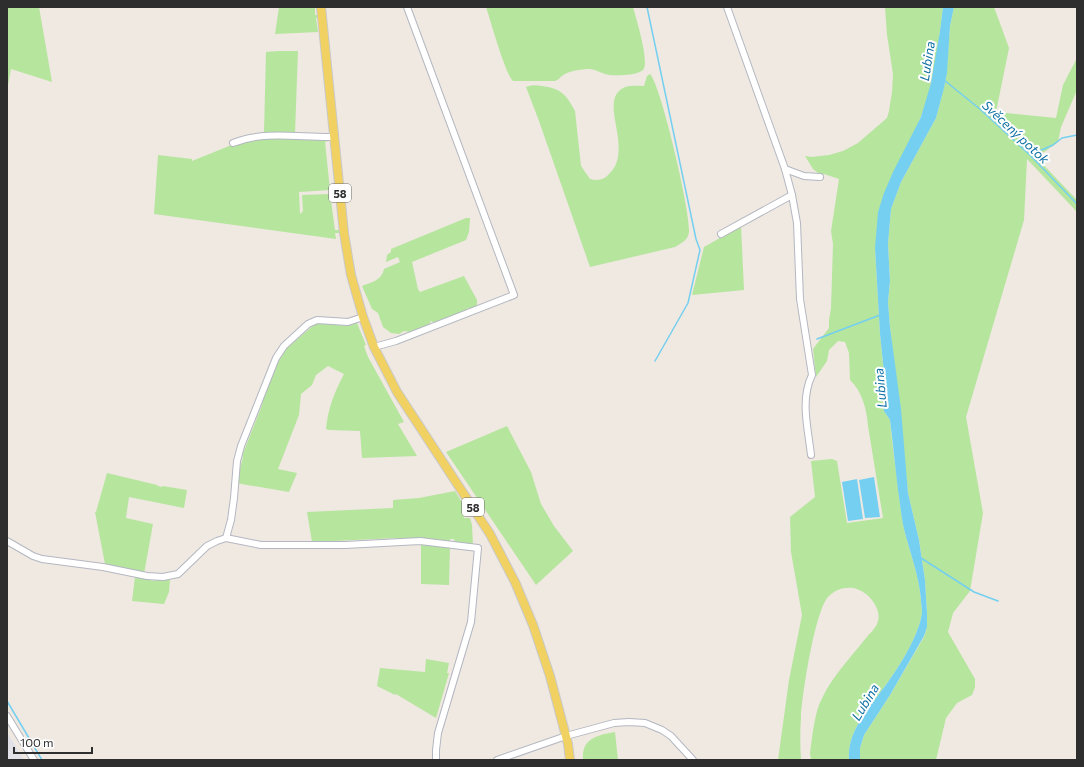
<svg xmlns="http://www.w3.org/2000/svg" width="1084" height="767" font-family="Commissioner,sans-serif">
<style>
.industrial{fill:#e3e1e8}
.green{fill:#b6e59e}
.water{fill:#75cff0}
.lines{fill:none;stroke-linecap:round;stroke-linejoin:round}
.stream{stroke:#75cff0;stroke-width:1.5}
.minor-casing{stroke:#b4b7c1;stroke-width:8}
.major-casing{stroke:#c9c9c9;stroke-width:10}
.minor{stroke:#fff;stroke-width:6}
.major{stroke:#f2d163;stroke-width:8}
.labels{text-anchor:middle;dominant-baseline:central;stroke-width:4;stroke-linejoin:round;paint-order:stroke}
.shield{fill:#fff;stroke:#6d6d6d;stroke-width:1}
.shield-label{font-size:11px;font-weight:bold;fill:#2e2e2e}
.water-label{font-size:13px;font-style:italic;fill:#0d6fa3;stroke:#fff}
</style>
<rect width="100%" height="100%" fill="#efe9e1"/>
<path class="industrial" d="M 7,732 L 24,760 L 7,760 Z"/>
<g class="green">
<path d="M 7,7 L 39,7 L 52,82 L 11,69 L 7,91 Z"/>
<path d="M 279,7 L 315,7 L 315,15 L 317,15 L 318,18 L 316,18 L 318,32 L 275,34 Z"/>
<path d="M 486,7 L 633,7 C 636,18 650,63 643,70 C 638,75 617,76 610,75 C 601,74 596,68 586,69 C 579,70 568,71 562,76 C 559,78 559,80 555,81 L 513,81 C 506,76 490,19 486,7 Z"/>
<path d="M 885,7 L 943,7 C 938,48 933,93 915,131 L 875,248 L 880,334 L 887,401 L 883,406 L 884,411 L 890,420 C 892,442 895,464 898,487 C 900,500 901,515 904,529 C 910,553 919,575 921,600 C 921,604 922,608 922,612 C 920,635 896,672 882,690 C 867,711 847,732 849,760 L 811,760 L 810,753 C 812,739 814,718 819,705 C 822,698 827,688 832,681 C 842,666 855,652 866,638 C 869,634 875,629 877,624 C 884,609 867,590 853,588 C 843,587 835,590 828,597 C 815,611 802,695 801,717 C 800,732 800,746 801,760 L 778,760 L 789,680 L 802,615 L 791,552 L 790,517 L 815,497 L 811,461 L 832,459 L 837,461 L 847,523 L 883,518 L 868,426 C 867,410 862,391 850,380 L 849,353 L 845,342 L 838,341 L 829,350 L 827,361 L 816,377 L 813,349 L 829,328 L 829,320 L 831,308 L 833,244 L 831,231 L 839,179 L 824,174 L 821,175 L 813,169 L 805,156 L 812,157 L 829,155 L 843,151 L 858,143 L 887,118 L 889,111 L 892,92 L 893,74 L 887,35 Z"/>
<path d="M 954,7 L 994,7 L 1009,48 L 996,112 L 1056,118 L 1063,85 L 1077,58 L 1077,90 L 1061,127 L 1058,142 L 1040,155 L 1035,156 L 1077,200 L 1077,212 L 1027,159 L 1024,220 L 966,417 L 983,513 L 970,591 L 953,613 L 948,632 L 975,679 L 975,687 L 972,695 L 957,703 L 946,718 L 936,760 L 860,760 L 860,748 L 864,735 L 890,695 L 924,637 L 927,627 L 927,613 L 925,580 L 919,540 L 908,493 L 890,327 L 888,302 L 890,281 L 888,244 L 891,209 L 901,182 L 936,118 L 946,79 L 950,26 Z"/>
<path d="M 278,51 L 298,51 L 295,133 L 264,132 L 266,52 Z"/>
<path d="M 650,74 C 661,85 691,214 689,232 C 688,240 682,243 675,247 L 590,267 L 539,121 L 526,87 C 531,85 536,85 542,86 C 560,88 567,95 575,111 L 581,166 L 590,179 C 598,181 604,180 609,174 C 633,151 603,109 618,92 C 625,84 635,86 644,86 L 647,76 Z"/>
<path d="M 260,138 L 331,140 L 325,142 L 330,190 L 299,192 L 300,214 L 303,211 L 302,195 L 330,194 L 335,230 L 340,230 L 340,233 L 335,233 L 336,239 L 154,214 L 158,155 L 192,159 L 192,161 L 234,144 Z"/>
<path d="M 466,218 L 470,218 L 470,219 L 469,232 L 466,240 L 412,262 L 418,289 L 420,292 L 464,276 L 477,300 L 477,306 L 472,308 L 468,308 L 465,311 L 435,323 L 431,321 L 428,326 L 411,332 L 404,331 L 399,334 L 391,333 L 383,327 L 378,313 L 372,309 L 362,286 C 372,282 381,281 384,269 L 400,262 L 398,257 L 386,262 L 387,255 L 391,252 L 391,249 Z"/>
<path d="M 741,226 L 744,290 L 692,295 L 704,247 Z"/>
<path d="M 318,323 L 347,326 L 357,323 L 366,345 L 364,346 L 368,357 L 404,422 L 398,424 L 417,456 L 362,458 L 360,431 L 329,430 L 326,429 C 328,408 334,393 344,374 L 328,366 L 316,375 L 312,385 L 301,394 L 299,415 L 278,469 L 297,473 L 289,492 L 236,483 L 243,457 L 242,456 L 262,405 L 267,383 L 269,382 L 276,366 L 286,349 L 315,324 Z"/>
<path d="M 507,426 L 531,472 L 541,504 L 554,526 L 573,551 L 536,585 L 446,452 Z"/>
<path d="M 107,473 L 157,485 L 158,486 L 162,487 L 163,486 L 187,490 L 184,508 L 129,497 L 126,518 L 153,524 L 144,574 L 105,564 L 95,512 L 96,512 Z"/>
<path d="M 455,491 L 470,515 L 464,516 L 464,518 L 470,518 L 472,525 L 473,545 L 455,543 L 454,539 L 450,539 L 450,543 L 422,539 L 398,539 L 397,538 L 312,542 L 307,512 L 393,508 L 393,500 L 419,498 Z"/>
<path d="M 421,543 L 450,547 L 449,585 L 421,584 Z"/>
<path d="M 135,577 L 144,578 L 144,579 L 154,581 L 157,580 L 170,580 L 169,592 L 164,604 L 132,601 Z"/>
<path d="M 426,659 L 449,663 L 447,673 L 449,673 L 436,718 L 396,694 L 395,695 L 377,686 L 380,668 L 425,672 Z"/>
<path d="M 615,732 L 618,760 L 583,760 C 581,738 598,735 615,732 Z"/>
</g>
<g class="water">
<path d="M 943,7 L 954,7 L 950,26 L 947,73 L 944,88 L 936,118 L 901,182 L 891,209 L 888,244 L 890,281 L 888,302 L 890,327 L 901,409 L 908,493 L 919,540 L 925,580 L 927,613 L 927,627 L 924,636 L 890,695 L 864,735 L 860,748 L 860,760 L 849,760 C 847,732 867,711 882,690 C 896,672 920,635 922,612 C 922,608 921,604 921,600 C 919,575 910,553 904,529 C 901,516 900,502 898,490 C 895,466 893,443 890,420 L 884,411 L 883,406 L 887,401 L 880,334 L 875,248 L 878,212 L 884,193 L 893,172 L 921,117 L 931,83 L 940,31 Z"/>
<path d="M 874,477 L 880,517 L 865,518 L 859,480 Z"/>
<path d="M 857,479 L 863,519 L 848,521 L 842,482 Z"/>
</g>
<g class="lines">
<g class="stream">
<path d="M 647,7 L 696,239 L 700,250 L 688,303 L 655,361"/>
<path d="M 944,80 L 981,110 L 1030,155 L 1077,204"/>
<path d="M 1030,155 L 1053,145 L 1062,138 L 1077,135"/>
<path d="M 817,339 L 880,315"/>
<path d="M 921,558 L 974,592 L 998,601"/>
<path d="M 7,701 L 42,760"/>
</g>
<defs>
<g id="minor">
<path d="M 727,7 L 785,169 L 792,195 L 797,223 L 800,299 L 812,375 C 800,400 808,428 811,455"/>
<path d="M 233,143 C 265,130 301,138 334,137"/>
<path d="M 785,169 L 804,176 L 820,177"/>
<path d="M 721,234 L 792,195"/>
<path d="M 374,347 L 396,341 L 514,295 L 407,7"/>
<path d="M 226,538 L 231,520 L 234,498 L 237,461 L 241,446 L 276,358 L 284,346 L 308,324 L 317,320 L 348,322 L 363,317"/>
<path d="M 7,541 L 33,556 L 42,559 L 103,567 L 147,576 L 163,577 L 178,574 L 207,546 L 217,541 L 226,538 L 261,545 L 345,545 L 420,541 L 478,548 L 471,622 L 438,733 L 436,750 L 436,760"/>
<path d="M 7,716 L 34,760"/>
<path d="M 497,760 L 566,736 L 614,723 L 629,722 L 645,723 L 662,730 L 671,736 L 693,760"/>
</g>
<path id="major" d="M 321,7 L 344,233 L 351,275 L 363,317 L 374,347 L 397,392 L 490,534 L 515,582 L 533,625 L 550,676 L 568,744 L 570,760"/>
</defs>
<use href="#minor" class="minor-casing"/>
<use href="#major" class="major-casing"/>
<use href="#minor" class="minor"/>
<use href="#major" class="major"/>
</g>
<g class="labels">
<g class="shield">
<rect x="329" y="184" width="22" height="18" rx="3"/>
<rect x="462" y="498" width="22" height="18" rx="3"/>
</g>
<g class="shield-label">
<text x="340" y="193">58</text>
<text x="473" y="507">58</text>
</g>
<g class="water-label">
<text transform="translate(927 61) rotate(-81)">Lubina</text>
<text transform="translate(1016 132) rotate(43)">Svěcený potok</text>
<text transform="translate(880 388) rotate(-95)">Lubina</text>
<text transform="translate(865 702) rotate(-59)">Lubina</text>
</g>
</g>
<rect width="1084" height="767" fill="none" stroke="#2e2e2e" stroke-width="16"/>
<path d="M14 747v6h78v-6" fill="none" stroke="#2e2e2e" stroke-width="2"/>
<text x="20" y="747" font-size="12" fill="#2e2e2e" stroke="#ffffff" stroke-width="3" paint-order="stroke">100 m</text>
</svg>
